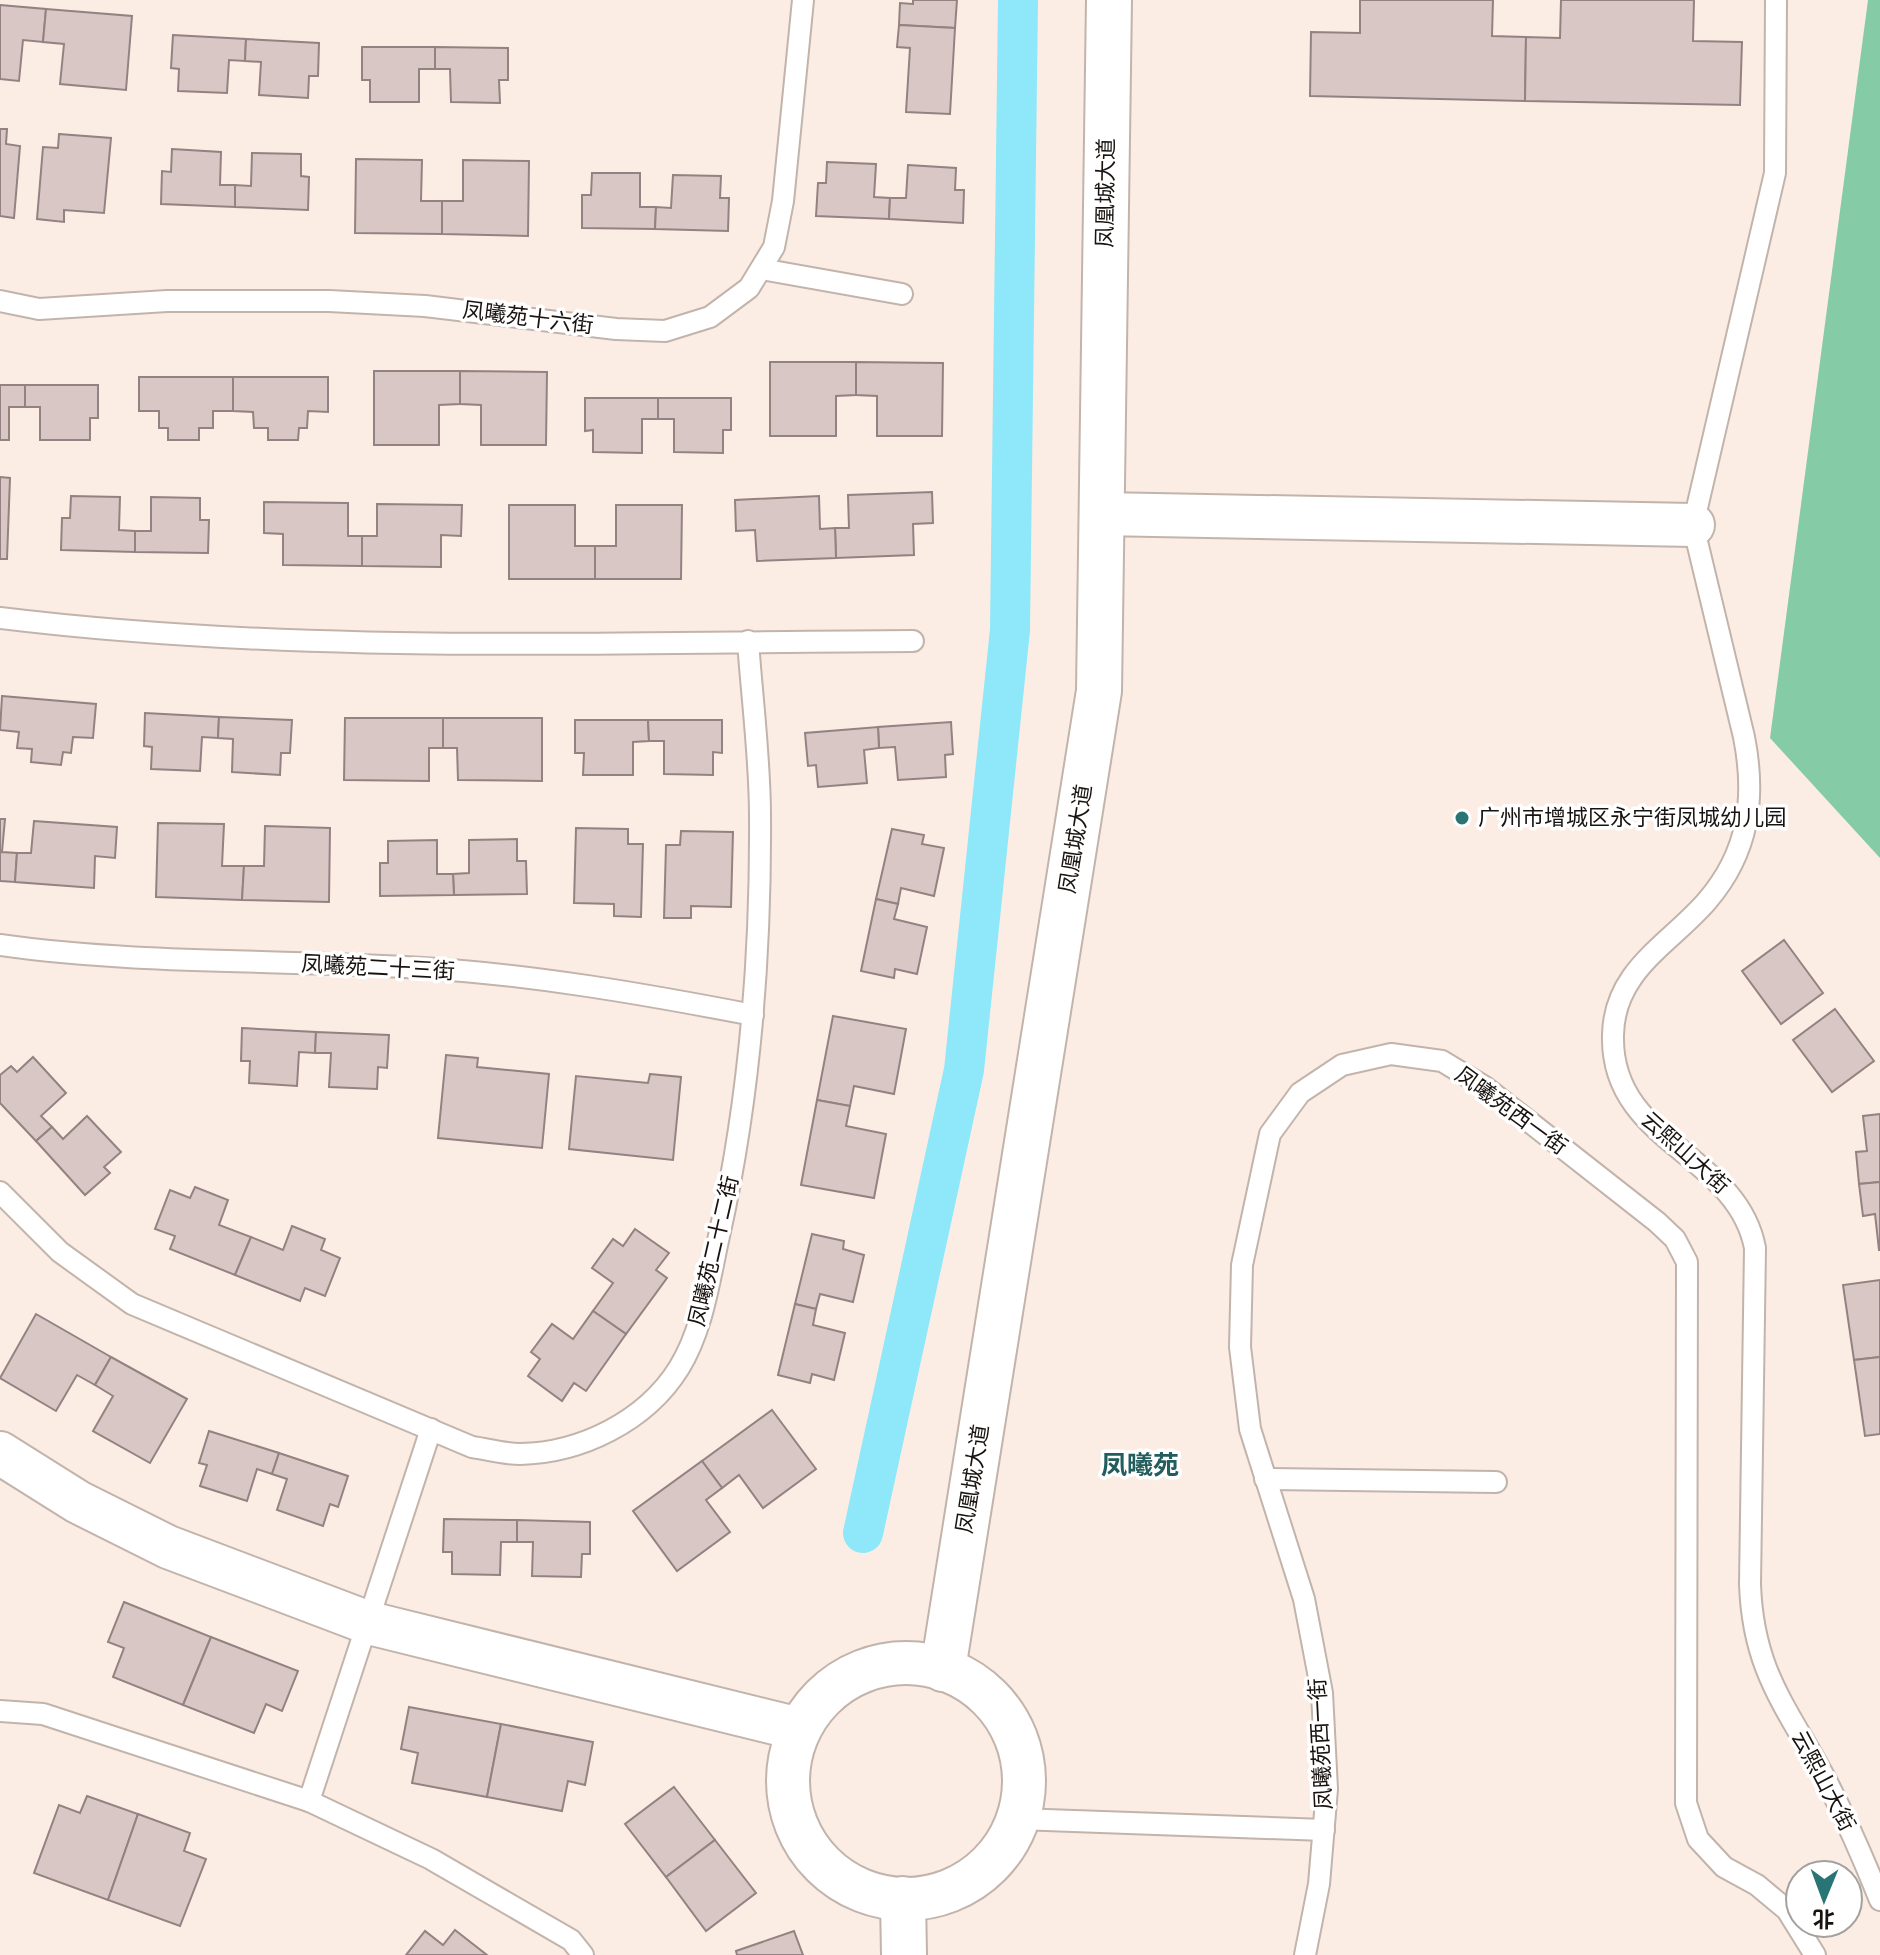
<svg xmlns="http://www.w3.org/2000/svg" width="1880" height="1955" font-family="'Nunito Sans','Noto Sans SC',sans-serif">
<style>
.forest{fill:#85cba6}
.lines{fill:none;stroke-linecap:round;stroke-linejoin:round}
.canal{stroke:#8ee8f9;stroke-width:40}
.building{fill:#d9c7c5;stroke:#938281;stroke-width:2}
.lane-casing{stroke:#c2b4ab;stroke-width:24}
.street-casing{stroke:#c2b4ab;stroke-width:46}
.secondary-casing{stroke:#c2b4ab;stroke-width:48}
.lane{stroke:#fff;stroke-width:20}
.street{stroke:#fff;stroke-width:42}
.secondary{stroke:#fff;stroke-width:44}
.poi-dot{fill:#297474;stroke:#fff;stroke-width:3}
.labels{text-anchor:middle;dominant-baseline:central;stroke-width:7;stroke-linejoin:round;paint-order:stroke}
.street-label{font-size:22px;fill:#181310;stroke:#fff}
.poi-label{font-size:22px;fill:#181310;stroke:#fff;text-anchor:start}
.quarter-label{font-size:26px;font-weight:bold;fill:#235d5d;stroke:#fff}
</style>
<rect width="100%" height="100%" fill="#fcede4"/>
<path class="forest" d="M 1868,0 L 1880,0 L 1880,858 L 1770,738 Z"/>
<g class="lines">
<path class="canal" d="M 863,1533 L 964,1070 L 1010,630 L 1018,0"/>
</g>
<g class="building">
<path d="M 913,0 L 957,0 L 955,28 L 899,25 L 900,3 L 913,4 Z"/>
<path d="M 1360,0 L 1493,0 L 1492,36 L 1526,37 L 1525,101 L 1310,96 L 1311,32 L 1360,33 Z"/>
<path d="M 1561,0 L 1694,0 L 1693,41 L 1742,42 L 1740,105 L 1525,101 L 1526,37 L 1560,38 Z"/>
<path d="M 0,5 L 46,9 L 43,42 L 23,40 L 19,81 L 0,79 Z"/>
<path d="M 46,9 L 132,16 L 126,90 L 60,84 L 64,44 L 43,42 Z"/>
<path d="M 899,25 L 955,28 L 950,114 L 906,112 L 910,48 L 897,47 Z"/>
<path d="M 173,35 L 246,39 L 245,61 L 229,60 L 227,93 L 178,91 L 179,69 L 171,68 Z"/>
<path d="M 246,39 L 319,43 L 318,76 L 309,76 L 308,98 L 259,95 L 261,62 L 245,61 Z"/>
<path d="M 362,47 L 435,47 L 435,69 L 419,69 L 419,102 L 370,102 L 370,80 L 362,80 Z"/>
<path d="M 435,47 L 508,48 L 508,80 L 499,80 L 500,103 L 451,102 L 450,69 L 435,69 Z"/>
<path d="M 0,129 L 7,129 L 6,144 L 20,146 L 14,218 L 0,216 Z"/>
<path d="M 59,134 L 111,138 L 104,213 L 64,210 L 64,222 L 37,219 L 43,147 L 58,148 Z"/>
<path d="M 172,149 L 221,152 L 220,185 L 235,185 L 235,207 L 161,204 L 162,171 L 171,172 Z"/>
<path d="M 252,153 L 301,154 L 301,176 L 309,177 L 308,210 L 235,207 L 235,185 L 251,186 Z"/>
<path d="M 356,159 L 422,160 L 421,201 L 442,201 L 442,234 L 355,233 Z"/>
<path d="M 463,160 L 529,161 L 528,236 L 442,234 L 442,201 L 463,201 Z"/>
<path d="M 827,162 L 876,164 L 874,197 L 890,198 L 889,219 L 816,216 L 818,183 L 826,183 Z"/>
<path d="M 908,165 L 956,168 L 955,190 L 964,190 L 963,223 L 889,219 L 890,198 L 906,198 Z"/>
<path d="M 592,173 L 640,173 L 640,207 L 656,207 L 655,229 L 582,228 L 582,195 L 591,195 Z"/>
<path d="M 673,175 L 721,176 L 720,198 L 729,198 L 728,231 L 655,229 L 656,207 L 671,208 Z"/>
<path d="M 770,362 L 856,362 L 856,395 L 836,396 L 836,436 L 770,436 Z"/>
<path d="M 856,362 L 943,363 L 942,436 L 877,436 L 877,396 L 856,395 Z"/>
<path d="M 374,371 L 460,371 L 460,404 L 439,405 L 439,445 L 374,445 Z"/>
<path d="M 460,371 L 547,372 L 546,445 L 481,445 L 481,405 L 460,404 Z"/>
<path d="M 139,377 L 233,377 L 233,411 L 213,411 L 213,428 L 199,428 L 199,440 L 168,440 L 168,428 L 159,428 L 159,411 L 139,411 Z"/>
<path d="M 233,377 L 328,377 L 328,412 L 308,411 L 307,428 L 299,428 L 298,440 L 268,440 L 268,428 L 254,428 L 253,412 L 233,411 Z"/>
<path d="M 0,385 L 25,385 L 25,407 L 9,407 L 9,440 L 0,440 Z"/>
<path d="M 25,385 L 98,385 L 98,418 L 90,418 L 90,440 L 40,440 L 40,407 L 25,407 Z"/>
<path d="M 585,398 L 658,398 L 658,419 L 642,419 L 642,453 L 593,452 L 593,430 L 585,431 Z"/>
<path d="M 658,398 L 731,398 L 731,430 L 723,430 L 723,453 L 674,452 L 674,419 L 658,419 Z"/>
<path d="M 0,477 L 10,478 L 7,559 L 0,559 Z"/>
<path d="M 932,492 L 933,523 L 913,524 L 914,555 L 836,558 L 835,528 L 849,528 L 848,495 Z"/>
<path d="M 71,496 L 120,497 L 119,530 L 135,531 L 135,552 L 61,550 L 62,518 L 70,518 Z"/>
<path d="M 819,496 L 820,529 L 835,528 L 836,558 L 757,561 L 755,530 L 736,531 L 735,500 Z"/>
<path d="M 151,497 L 200,498 L 200,520 L 209,520 L 208,553 L 135,552 L 135,531 L 151,531 Z"/>
<path d="M 264,502 L 348,503 L 348,536 L 362,536 L 362,566 L 283,565 L 283,534 L 264,533 Z"/>
<path d="M 377,504 L 462,505 L 461,536 L 441,535 L 441,567 L 362,566 L 362,536 L 377,536 Z"/>
<path d="M 509,505 L 575,505 L 575,546 L 595,546 L 595,579 L 509,579 Z"/>
<path d="M 616,505 L 682,505 L 681,579 L 595,579 L 595,546 L 616,546 Z"/>
<path d="M 2,696 L 96,704 L 93,738 L 73,737 L 71,753 L 63,752 L 61,765 L 31,762 L 32,749 L 17,748 L 19,732 L 0,730 Z"/>
<path d="M 145,713 L 219,717 L 218,738 L 202,737 L 200,771 L 151,769 L 152,747 L 144,746 Z"/>
<path d="M 219,717 L 292,720 L 290,753 L 281,753 L 280,775 L 232,772 L 233,739 L 218,738 Z"/>
<path d="M 345,718 L 443,718 L 443,748 L 429,748 L 429,781 L 344,780 Z"/>
<path d="M 443,718 L 542,718 L 542,781 L 458,780 L 457,748 L 443,748 Z"/>
<path d="M 575,720 L 648,720 L 649,741 L 633,742 L 633,775 L 583,775 L 584,753 L 575,753 Z"/>
<path d="M 648,720 L 722,720 L 722,753 L 713,752 L 713,775 L 664,774 L 664,741 L 649,741 Z"/>
<path d="M 951,722 L 953,754 L 945,755 L 946,777 L 898,780 L 895,747 L 879,748 L 878,727 Z"/>
<path d="M 878,727 L 879,748 L 864,750 L 867,783 L 818,787 L 816,765 L 808,766 L 805,733 Z"/>
<path d="M 0,819 L 5,819 L 2,852 L 17,853 L 15,882 L 0,881 Z"/>
<path d="M 34,821 L 117,827 L 115,858 L 95,856 L 94,888 L 15,882 L 17,853 L 31,853 Z"/>
<path d="M 158,823 L 224,824 L 222,866 L 244,866 L 242,900 L 156,897 Z"/>
<path d="M 265,826 L 330,828 L 329,902 L 242,900 L 244,866 L 264,866 Z"/>
<path d="M 576,828 L 628,829 L 628,844 L 643,844 L 641,917 L 614,916 L 614,904 L 574,903 Z"/>
<path d="M 892,829 L 924,835 L 922,844 L 944,848 L 934,896 L 901,888 L 898,904 L 876,899 Z"/>
<path d="M 681,831 L 733,832 L 731,907 L 691,906 L 691,918 L 664,918 L 666,845 L 680,845 Z"/>
<path d="M 517,839 L 517,861 L 526,861 L 527,894 L 454,895 L 453,874 L 469,873 L 469,840 Z"/>
<path d="M 437,840 L 437,874 L 453,874 L 454,895 L 380,896 L 380,863 L 388,863 L 388,841 Z"/>
<path d="M 876,899 L 898,904 L 894,919 L 927,927 L 917,974 L 895,969 L 894,978 L 861,971 Z"/>
<path d="M 1784,940 L 1823,993 L 1781,1024 L 1742,971 Z"/>
<path d="M 1835,1009 L 1874,1061 L 1832,1092 L 1793,1040 Z"/>
<path d="M 833,1016 L 906,1029 L 894,1094 L 854,1086 L 850,1106 L 817,1100 Z"/>
<path d="M 242,1028 L 316,1032 L 315,1053 L 299,1052 L 297,1086 L 249,1083 L 250,1061 L 241,1061 Z"/>
<path d="M 316,1032 L 389,1035 L 387,1068 L 378,1067 L 377,1089 L 329,1087 L 331,1053 L 315,1053 Z"/>
<path d="M 446,1055 L 478,1058 L 477,1067 L 549,1074 L 542,1148 L 438,1138 Z"/>
<path d="M 33,1057 L 66,1093 L 41,1116 L 52,1127 L 36,1141 L 0,1103 L 0,1075 L 11,1066 L 17,1072 Z"/>
<path d="M 650,1074 L 681,1077 L 673,1160 L 569,1149 L 576,1076 L 648,1083 Z"/>
<path d="M 817,1100 L 850,1106 L 846,1126 L 886,1134 L 874,1198 L 801,1185 Z"/>
<path d="M 1880,1114 L 1880,1182 L 1859,1184 L 1856,1152 L 1867,1151 L 1863,1116 Z"/>
<path d="M 87,1116 L 121,1152 L 104,1167 L 110,1173 L 85,1195 L 36,1141 L 52,1127 L 63,1139 Z"/>
<path d="M 1880,1182 L 1880,1250 L 1879,1250 L 1875,1214 L 1863,1216 L 1859,1184 Z"/>
<path d="M 195,1187 L 228,1200 L 219,1225 L 251,1237 L 235,1275 L 170,1249 L 175,1236 L 155,1229 L 170,1190 L 190,1198 Z"/>
<path d="M 292,1226 L 325,1239 L 321,1250 L 340,1258 L 325,1296 L 305,1288 L 300,1301 L 235,1275 L 251,1237 L 283,1250 Z"/>
<path d="M 635,1229 L 669,1253 L 656,1270 L 667,1278 L 626,1334 L 593,1311 L 613,1283 L 592,1268 L 613,1239 L 623,1246 Z"/>
<path d="M 812,1234 L 844,1241 L 843,1249 L 864,1255 L 853,1302 L 820,1294 L 816,1309 L 795,1304 Z"/>
<path d="M 1880,1280 L 1880,1357 L 1854,1360 L 1843,1285 Z"/>
<path d="M 795,1304 L 816,1309 L 813,1325 L 845,1333 L 834,1380 L 812,1374 L 810,1383 L 778,1375 Z"/>
<path d="M 593,1311 L 626,1334 L 586,1391 L 574,1383 L 562,1401 L 528,1376 L 540,1359 L 531,1352 L 552,1324 L 573,1339 Z"/>
<path d="M 36,1314 L 111,1357 L 95,1385 L 77,1375 L 56,1411 L 0,1378 Z"/>
<path d="M 111,1357 L 187,1399 L 150,1463 L 93,1431 L 113,1396 L 95,1385 Z"/>
<path d="M 1880,1357 L 1880,1434 L 1865,1436 L 1854,1360 Z"/>
<path d="M 772,1410 L 816,1469 L 763,1508 L 739,1475 L 722,1488 L 702,1461 Z"/>
<path d="M 209,1431 L 279,1453 L 272,1474 L 257,1469 L 247,1501 L 200,1486 L 207,1465 L 199,1463 Z"/>
<path d="M 279,1453 L 348,1476 L 338,1507 L 330,1504 L 323,1526 L 277,1510 L 287,1479 L 272,1474 Z"/>
<path d="M 702,1461 L 722,1488 L 706,1500 L 730,1532 L 677,1571 L 633,1511 Z"/>
<path d="M 444,1519 L 517,1520 L 517,1542 L 501,1542 L 500,1575 L 452,1574 L 452,1552 L 443,1552 Z"/>
<path d="M 517,1520 L 590,1522 L 590,1554 L 582,1554 L 581,1577 L 532,1576 L 533,1542 L 517,1542 Z"/>
<path d="M 124,1602 L 211,1637 L 183,1705 L 113,1677 L 124,1648 L 108,1642 Z"/>
<path d="M 211,1637 L 298,1671 L 282,1711 L 266,1704 L 254,1733 L 183,1705 Z"/>
<path d="M 409,1707 L 501,1724 L 487,1797 L 412,1783 L 418,1753 L 401,1749 Z"/>
<path d="M 501,1724 L 593,1742 L 585,1785 L 568,1781 L 562,1811 L 487,1797 Z"/>
<path d="M 674,1787 L 715,1840 L 666,1877 L 625,1824 Z"/>
<path d="M 87,1796 L 138,1814 L 108,1900 L 34,1873 L 59,1805 L 80,1813 Z"/>
<path d="M 138,1814 L 190,1833 L 184,1851 L 206,1859 L 180,1926 L 108,1900 Z"/>
<path d="M 715,1840 L 756,1893 L 706,1931 L 666,1877 Z"/>
<path d="M 455,1930 L 487,1955 L 406,1955 L 425,1931 L 443,1945 Z"/>
<path d="M 794,1931 L 803,1955 L 737,1955 L 736,1951 Z"/>
</g>
<g class="lines">
<defs>
<g id="lane">
<path d="M 1776,0 L 1775,173 L 1693,525 L 1744,737 C 1756,798 1749,852 1707,901 C 1670,944 1614,970 1613,1035 C 1610,1143 1737,1153 1755,1248 L 1750,1584 C 1753,1673 1788,1708 1827,1782 C 1847,1821 1864,1860 1880,1900"/>
<path d="M 761,269 L 902,294"/>
<path d="M 0,301 L 39,309 L 167,301 L 329,301 L 425,306 L 616,329 L 665,331 L 710,317 L 749,288 L 774,247 L 783,201 L 803,0"/>
<path d="M 0,618 C 302,655 609,642 913,641"/>
<path d="M 0,945 C 141,965 282,959 423,968 C 535,975 644,994 753,1015"/>
<path d="M 0,1192 L 60,1252 L 132,1304 L 472,1447 C 487,1449 504,1454 520,1454 C 581,1453 646,1421 679,1368 C 703,1329 709,1281 719,1236 C 750,1098 761,958 760,816 C 760,758 752,699 748,641"/>
<path d="M 1265,1479 L 1496,1482"/>
<path d="M 0,1711 L 43,1714 L 309,1801 L 431,1859 L 571,1940 L 583,1955"/>
<path d="M 309,1801 L 431,1429"/>
<path d="M 1018,1819 L 1324,1830"/>
<path d="M 1305,1955 L 1319,1884 L 1327,1789 L 1322,1693 L 1304,1599 L 1250,1429 L 1240,1347 L 1242,1265 L 1270,1134 L 1300,1093 L 1342,1065 L 1391,1054 L 1442,1061 L 1485,1087 L 1657,1222 L 1675,1239 L 1687,1262 L 1686,1803 L 1698,1839 L 1724,1867 L 1757,1885 L 1787,1910 L 1815,1955"/>
</g>
<g id="street">
<path d="M 1102,514 L 1693,525"/>
<path d="M 0,1453 L 78,1502 L 168,1547 L 369,1623 L 799,1729"/>
<circle cx="906" cy="1781" r="118"/>
</g>
<g id="secondary">
<path d="M 943,1669 L 1099,691 L 1109,0"/>
<path d="M 903,1899 L 904,1955"/>
</g>
</defs>
<use href="#lane" class="lane-casing"/>
<use href="#street" class="street-casing"/>
<use href="#secondary" class="secondary-casing"/>
<use href="#lane" class="lane"/>
<use href="#street" class="street"/>
<use href="#secondary" class="secondary"/>
</g>
<circle class="poi-dot" cx="1462" cy="818" r="8"/>
<g class="labels">
<g class="street-label">
<text transform="translate(1106 193) rotate(-89)">凤凰城大道</text>
<text transform="translate(528 318) rotate(7)">凤曦苑十六街</text>
<text transform="translate(1076 839) rotate(-81)">凤凰城大道</text>
<text transform="translate(378 968) rotate(3)">凤曦苑二十三街</text>
<text transform="translate(1511 1111) rotate(36)">凤曦苑西一街</text>
<text transform="translate(1685 1153) rotate(42)">云熙山大街</text>
<text transform="translate(714 1251) rotate(-77)">凤曦苑二十二街</text>
<text transform="translate(973 1479) rotate(-81)">凤凰城大道</text>
<text transform="translate(1321 1744) rotate(-93)">凤曦苑西一街</text>
<text transform="translate(1823 1781) rotate(62)">云熙山大街</text>
</g>
<g class="poi-label">
<text x="1478" y="818">广州市增城区永宁街凤城幼儿园</text>
</g>
<g class="quarter-label">
<text x="1140" y="1465">凤曦苑</text>
</g>
</g>
<g transform="translate(1824 1899) rotate(181)"><circle r="38" fill="#ffffff" stroke="#a3a19f" stroke-width="2"/>
<path d="M0-6L14 30L0 20L-14 30Z" fill="#297474"/>
<text y="-12" font-size="22" font-weight="bold" text-anchor="middle" fill="#181310">北</text>
</g>
</svg>
